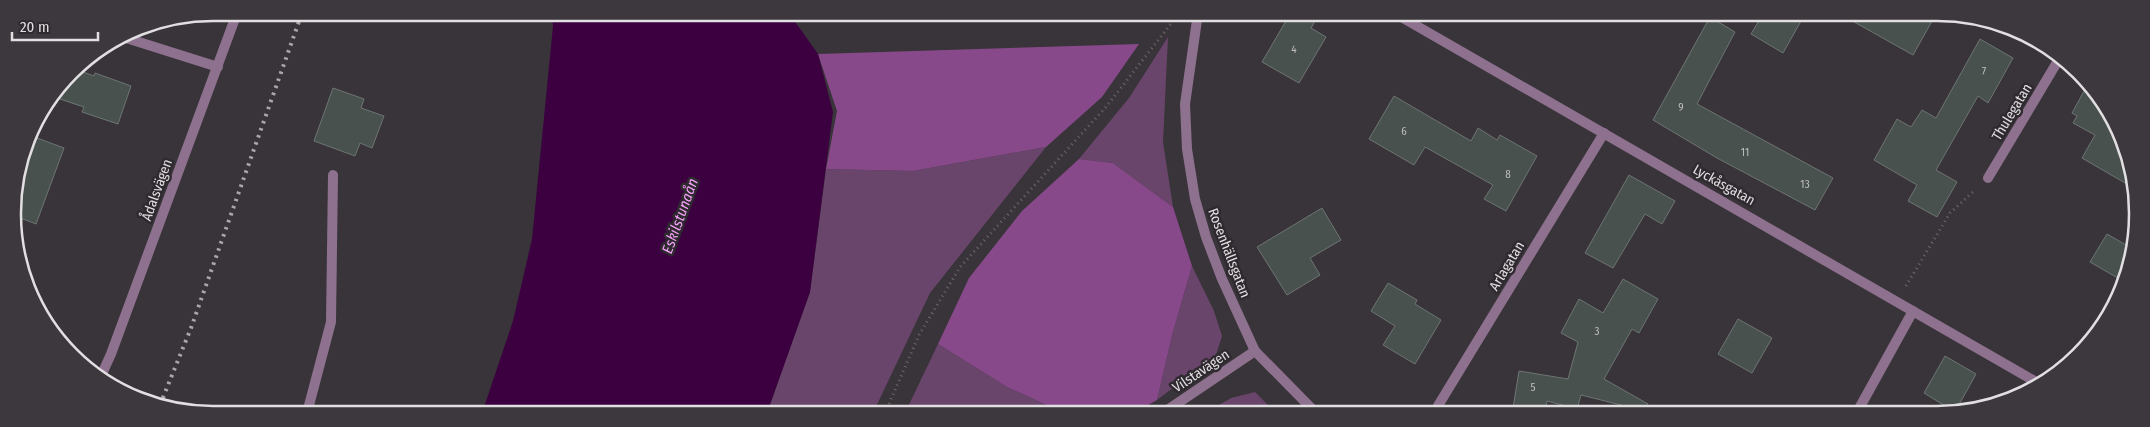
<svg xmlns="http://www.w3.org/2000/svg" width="2150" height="427" font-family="'Fira Sans Condensed',sans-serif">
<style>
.green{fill:#69456b}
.forest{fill:#87498a}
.water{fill:#3c0040}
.building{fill:#49514e;stroke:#6d7572}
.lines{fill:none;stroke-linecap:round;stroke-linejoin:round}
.path{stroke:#6d686d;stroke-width:3;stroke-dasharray:1 4;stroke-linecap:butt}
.service{stroke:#8d718e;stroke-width:10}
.minor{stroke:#8d718e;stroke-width:10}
.rail{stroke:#aaa6aa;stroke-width:4;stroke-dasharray:2.5 5;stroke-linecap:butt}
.labels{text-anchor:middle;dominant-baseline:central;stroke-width:5;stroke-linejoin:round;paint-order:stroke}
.number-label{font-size:11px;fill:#bcbcbd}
.street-label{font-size:14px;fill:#e2dfe2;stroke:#2f2a2f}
.water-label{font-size:15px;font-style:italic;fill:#f7a1fb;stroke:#2f2a2f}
.rim{fill:none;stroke:#e2dfe2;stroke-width:2.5}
</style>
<rect width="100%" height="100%" fill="#393439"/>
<g class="green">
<path d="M 1168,37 L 1163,142 L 1173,207 L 1113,163 L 1079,159 L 1129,98 Z"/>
<path d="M 1046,147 L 930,293 L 873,413 L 767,413 L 810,292 L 826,169 L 913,171 Z"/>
<path d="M 1192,266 L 1214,311 L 1222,336 L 1216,355 L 1157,400 L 1173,332 Z"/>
<path d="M 938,344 L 1007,387 L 1064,413 L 905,413 Z"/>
<path d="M 1255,392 L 1277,414 L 1204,414 L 1231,398 Z"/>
</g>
<g class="forest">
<path d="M 1139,44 L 1102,97 L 1046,147 L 913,171 L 826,169 L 837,111 L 818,54 Z"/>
<path d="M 1079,159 L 1113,163 L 1173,207 L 1192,266 L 1173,332 L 1157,400 L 1134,413 L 1064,413 L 1007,387 L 938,344 L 969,278 L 1022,211 Z"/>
</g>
<path class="water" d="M 551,13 L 789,13 L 818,54 L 833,112 L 810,292 L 767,413 L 482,413 L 513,321 L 532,239 L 553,26 Z"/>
<g class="building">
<path d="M 1290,14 L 1319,14 L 1311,28 L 1326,37 L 1299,83 L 1262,62 Z"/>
<path d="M 1763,14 L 1805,14 L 1783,53 L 1751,34 Z"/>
<path d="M 1840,14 L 1936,14 L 1913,55 Z"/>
<path d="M 1710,17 L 1735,32 L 1697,104 L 1833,178 L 1815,210 L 1717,158 L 1653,120 Z"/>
<path d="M 1980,39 L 2013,58 L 1988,103 L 1978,96 L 1936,170 L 1957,182 L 1937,217 L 1908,201 L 1917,185 L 1874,160 L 1897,119 L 1911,127 L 1922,110 L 1936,118 Z"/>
<path d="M 75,69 L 94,76 L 95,73 L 131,86 L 118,124 L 82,112 L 84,107 L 54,97 Z"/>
<path d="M 2088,84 L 2096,91 L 2131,161 L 2132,187 L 2082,158 L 2095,135 L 2073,123 L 2077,116 L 2072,113 Z"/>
<path d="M 333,88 L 364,99 L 361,108 L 384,116 L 372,148 L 360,143 L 355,156 L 314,141 Z"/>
<path d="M 1394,96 L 1471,141 L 1478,128 L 1497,140 L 1500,135 L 1537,156 L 1506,211 L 1484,199 L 1493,185 L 1425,147 L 1414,165 L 1369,139 Z"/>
<path d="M 29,135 L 64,148 L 36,224 L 15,216 L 13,201 Z"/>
<path d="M 1629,175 L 1675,201 L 1662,224 L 1645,214 L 1613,268 L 1585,253 Z"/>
<path d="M 1322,208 L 1341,240 L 1310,258 L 1320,275 L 1287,295 L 1257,247 Z"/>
<path d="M 2107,234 L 2133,249 L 2123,281 L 2090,262 Z"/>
<path d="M 1623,279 L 1658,299 L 1639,333 L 1632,329 L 1604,379 L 1648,404 L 1645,411 L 1581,395 L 1577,409 L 1547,401 L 1544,414 L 1512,414 L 1519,371 L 1568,379 L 1578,342 L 1561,333 L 1579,299 L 1603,313 Z"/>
<path d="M 1388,283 L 1417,300 L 1415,304 L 1441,320 L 1415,364 L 1383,345 L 1395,326 L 1371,311 Z"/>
<path d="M 1738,319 L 1772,338 L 1752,373 L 1718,354 Z"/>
<path d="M 1945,356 L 1976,374 L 1955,412 L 1924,393 Z"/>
</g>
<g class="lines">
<g class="path">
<path d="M 1906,286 L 1950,213 L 1975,190"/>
<path d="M 885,413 L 919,335 L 960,267 L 1106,107 L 1177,16"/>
</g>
<path class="service" d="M 307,413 L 331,322 L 333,175"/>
<g class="minor">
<path d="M 1198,13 L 1185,104 L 1187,149 L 1195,199 L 1206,237 L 1222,279 L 1255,351 L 1317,414"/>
<path d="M 1396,14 L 2038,383"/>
<path d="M 123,37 L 218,67"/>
<path d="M 1988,178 L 2059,59"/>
<path d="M 101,376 L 111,354 L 237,13"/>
<path d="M 1163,413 L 1255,351"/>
<path d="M 1433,414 L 1604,133"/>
<path d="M 1856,414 L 1913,311"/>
</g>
<path class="rail" d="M 160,405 L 191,328 L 302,13"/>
</g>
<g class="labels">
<g class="number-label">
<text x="1294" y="49">4</text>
<text x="1984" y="71">7</text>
<text x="1681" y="107">9</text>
<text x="1404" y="131">6</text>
<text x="1745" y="152">11</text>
<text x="1508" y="174">8</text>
<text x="1805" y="184">13</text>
<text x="1597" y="331">3</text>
<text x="1533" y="387">5</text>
</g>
<g class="street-label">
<text transform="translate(2012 112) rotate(-59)">Thulegatan</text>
<text transform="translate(1724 185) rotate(29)">Lyckåsgatan</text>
<text transform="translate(157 190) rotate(-70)">Ådalsvägen</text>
<text transform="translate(1229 253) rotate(69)">Rosenhällsgatan</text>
<text transform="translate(1507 266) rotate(-59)">Arlagatan</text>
<text transform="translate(1201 371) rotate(-34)">Vilstavägen</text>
</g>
<g class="water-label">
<text transform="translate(680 216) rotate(-70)">Eskilstunaån</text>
</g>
</g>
<path d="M0 0H2150V427H0ZM213 21H1937A192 192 0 0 1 2129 213V214A192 192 0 0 1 1937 406H213A192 192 0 0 1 21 214V213A192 192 0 0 1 213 21Z" fill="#3d383d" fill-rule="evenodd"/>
<path class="rim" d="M213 21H1937A192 192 0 0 1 2129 213V214A192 192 0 0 1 1937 406H213A192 192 0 0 1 21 214V213A192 192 0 0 1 213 21Z"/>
<path d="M12 32v8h86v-8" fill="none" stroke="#e2dfe2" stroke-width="2.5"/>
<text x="20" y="32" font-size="15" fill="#e2dfe2" stroke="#2f2a2f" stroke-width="4" paint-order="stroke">20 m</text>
</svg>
